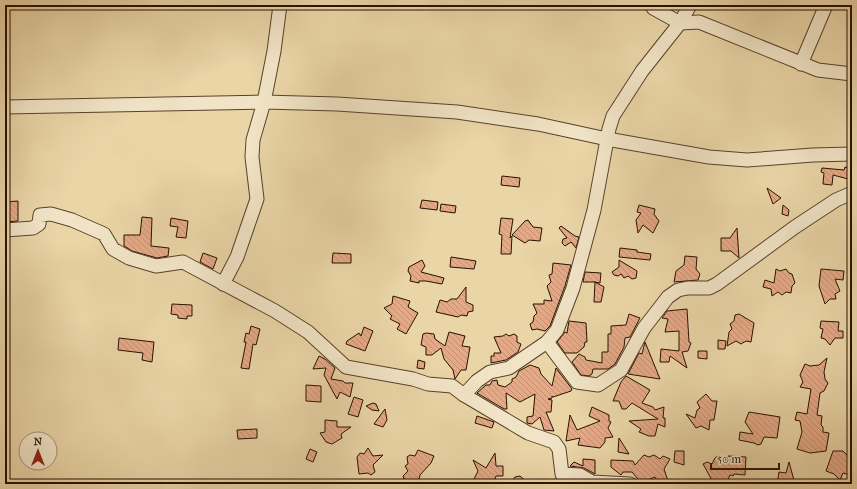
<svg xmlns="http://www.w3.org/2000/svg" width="857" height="489" font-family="'IM FELL French Canon',serif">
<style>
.building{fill:url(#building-back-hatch);stroke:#291000}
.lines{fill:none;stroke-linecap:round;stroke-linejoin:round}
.minor-casing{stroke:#59412a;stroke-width:15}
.minor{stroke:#f1e4c6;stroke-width:13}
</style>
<defs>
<pattern id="building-back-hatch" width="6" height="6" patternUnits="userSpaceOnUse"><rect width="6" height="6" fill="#e6a986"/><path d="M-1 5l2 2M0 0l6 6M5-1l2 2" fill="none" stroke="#c59072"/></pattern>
</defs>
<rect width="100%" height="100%" fill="#ead5a7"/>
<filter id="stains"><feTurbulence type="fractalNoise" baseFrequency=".005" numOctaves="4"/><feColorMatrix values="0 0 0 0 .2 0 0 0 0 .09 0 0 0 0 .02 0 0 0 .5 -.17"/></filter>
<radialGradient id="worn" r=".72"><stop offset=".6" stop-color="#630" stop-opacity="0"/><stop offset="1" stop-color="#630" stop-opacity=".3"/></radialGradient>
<g class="building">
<path d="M 845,167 L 852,169 L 852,180 L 833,175 L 832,185 L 823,184 L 824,173 L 821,172 L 822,168 L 844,170 Z"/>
<path d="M 502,176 L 520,178 L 519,187 L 501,185 Z"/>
<path d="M 767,188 L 781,198 L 773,204 Z"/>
<path d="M 422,200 L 438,202 L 437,210 L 420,208 Z"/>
<path d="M 18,201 L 18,221 L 5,222 L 5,202 Z"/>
<path d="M 441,204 L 456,206 L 455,213 L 440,211 Z"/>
<path d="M 639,205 L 655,209 L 654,214 L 659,221 L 653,233 L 643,225 L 638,233 L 636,220 L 641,213 L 637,212 Z"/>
<path d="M 783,205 L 789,210 L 788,216 L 782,214 Z"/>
<path d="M 142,217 L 152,218 L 151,246 L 169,248 L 168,256 L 157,258 L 132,251 L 124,246 L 124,235 L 140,235 Z"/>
<path d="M 171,218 L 188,221 L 186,238 L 176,237 L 178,227 L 170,226 Z"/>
<path d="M 501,218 L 513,219 L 510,238 L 512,236 L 511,254 L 501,254 L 502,235 L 499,234 Z"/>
<path d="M 528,220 L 533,227 L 542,228 L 540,241 L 529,240 L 525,243 L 512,235 L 525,221 Z"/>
<path d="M 561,226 L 575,236 L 579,237 L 576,248 L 571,242 L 565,246 L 562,243 L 563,239 L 567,238 L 559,228 Z"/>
<path d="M 737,228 L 739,258 L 731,251 L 721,251 L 721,238 L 730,238 Z"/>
<path d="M 620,248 L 637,250 L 637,252 L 651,254 L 650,260 L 619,257 Z"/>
<path d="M 203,253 L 217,258 L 213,269 L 200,262 Z"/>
<path d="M 333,253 L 351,254 L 351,263 L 332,263 Z"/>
<path d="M 685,256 L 697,257 L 696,269 L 700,274 L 698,280 L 674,282 L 676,271 L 684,265 Z"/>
<path d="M 451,257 L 476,261 L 474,269 L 450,267 Z"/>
<path d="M 422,260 L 425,266 L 421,272 L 444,278 L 442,284 L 426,281 L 419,281 L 419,283 L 410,281 L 411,276 L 408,271 L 409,267 Z"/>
<path d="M 619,260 L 637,271 L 636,278 L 632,279 L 628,276 L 624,278 L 621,274 L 618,276 L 614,275 L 612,272 L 619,267 Z"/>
<path d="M 553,263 L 571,265 L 565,286 L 550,326 L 545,331 L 537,329 L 532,330 L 530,324 L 533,322 L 534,316 L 537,313 L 533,304 L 544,304 L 544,300 L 552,301 L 547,286 L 551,282 L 549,275 L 552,274 Z"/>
<path d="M 776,269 L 780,271 L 786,269 L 789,273 L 792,274 L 795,283 L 792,286 L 791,293 L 786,292 L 782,295 L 778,292 L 772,296 L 771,289 L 763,287 L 765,280 L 774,283 Z"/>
<path d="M 821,269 L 844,271 L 843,280 L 835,279 L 840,291 L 835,294 L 836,299 L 830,299 L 825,304 L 819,286 Z"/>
<path d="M 585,272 L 601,273 L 600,283 L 595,282 L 604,287 L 601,302 L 594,302 L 595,282 L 583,282 Z"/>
<path d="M 466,287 L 466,302 L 473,305 L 473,311 L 468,312 L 467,316 L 461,315 L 458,317 L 436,312 L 440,300 L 447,302 L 451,299 L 457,299 Z"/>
<path d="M 393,296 L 410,301 L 408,307 L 418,313 L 406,334 L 397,329 L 400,324 L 390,319 L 392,316 L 384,308 L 392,304 Z"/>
<path d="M 172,304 L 192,305 L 192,316 L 187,316 L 187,319 L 178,318 L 178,315 L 171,314 Z"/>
<path d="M 687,309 L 689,342 L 691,343 L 688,351 L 682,352 L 687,368 L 670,356 L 669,362 L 660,362 L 661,349 L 679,351 L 679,331 L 665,332 L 668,319 L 662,318 L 667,311 Z"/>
<path d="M 629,314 L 640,318 L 630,337 L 625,338 L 624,347 L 615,364 L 608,369 L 593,369 L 592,374 L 589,376 L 581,375 L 572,362 L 579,354 L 585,357 L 586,360 L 602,363 L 602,352 L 608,352 L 608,334 L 611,334 L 611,326 L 626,325 Z"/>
<path d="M 739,314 L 754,323 L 751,342 L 746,341 L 741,344 L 736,341 L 727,346 L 729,332 L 732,329 L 730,324 L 734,321 L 735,315 Z"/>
<path d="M 569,321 L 586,323 L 587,342 L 585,342 L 584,347 L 577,353 L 565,353 L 557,342 L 565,332 L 567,333 Z"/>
<path d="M 821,321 L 839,322 L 838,331 L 843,331 L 843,338 L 835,338 L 830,345 L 825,339 L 821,338 L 823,329 L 820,328 Z"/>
<path d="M 251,326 L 260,329 L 256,345 L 253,344 L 249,369 L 241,368 L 246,342 L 244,342 L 246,333 L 249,334 Z"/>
<path d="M 364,327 L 373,331 L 365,351 L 346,344 L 347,341 L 359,333 L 361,336 Z"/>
<path d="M 449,332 L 465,336 L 462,346 L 470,347 L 466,370 L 461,370 L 455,379 L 453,370 L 444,359 L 441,348 L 432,355 L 426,355 L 426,347 L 421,345 L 423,334 L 426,333 L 434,334 L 435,339 L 445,346 Z"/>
<path d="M 506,334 L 509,336 L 514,334 L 517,336 L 517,342 L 521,344 L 518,352 L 506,360 L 491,363 L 491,356 L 494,356 L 494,353 L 501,353 L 494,337 L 503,336 Z"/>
<path d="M 119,338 L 154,342 L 152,362 L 142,360 L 143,353 L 118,350 Z"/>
<path d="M 718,340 L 726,341 L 725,349 L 718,349 Z"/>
<path d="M 645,342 L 660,379 L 628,374 L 639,353 L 642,354 Z"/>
<path d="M 698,351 L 707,351 L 707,359 L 698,358 Z"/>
<path d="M 319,356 L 325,359 L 335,368 L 331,379 L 343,381 L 345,383 L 353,383 L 350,397 L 340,392 L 337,399 L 324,375 L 326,368 L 313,369 Z"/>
<path d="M 827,358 L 824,372 L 825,379 L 828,383 L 824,391 L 820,393 L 817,415 L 822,416 L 821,425 L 823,427 L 823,432 L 829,433 L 826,451 L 810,453 L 797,449 L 802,432 L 800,421 L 795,420 L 797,412 L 807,414 L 811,389 L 800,387 L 803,382 L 800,375 L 805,364 L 810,366 L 819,365 Z"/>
<path d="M 418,360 L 425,362 L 424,369 L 417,368 Z"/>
<path d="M 530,365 L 539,368 L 541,374 L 552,386 L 556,368 L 572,389 L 571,391 L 553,397 L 552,396 L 552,398 L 548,399 L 552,400 L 551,412 L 546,412 L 554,431 L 544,430 L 540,417 L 532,424 L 527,423 L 527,417 L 533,416 L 535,394 L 520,402 L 506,393 L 507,409 L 504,409 L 477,393 L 486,385 L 490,385 L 492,381 L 497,380 L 498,385 L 505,387 L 512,382 L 512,379 L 516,377 L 519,371 Z"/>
<path d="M 626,376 L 650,390 L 642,403 L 653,407 L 655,410 L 664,407 L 663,418 L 665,418 L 665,427 L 658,424 L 655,436 L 649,436 L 639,432 L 641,429 L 629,421 L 658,419 L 632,403 L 626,409 L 622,409 L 619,401 L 613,401 L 621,382 Z"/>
<path d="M 306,385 L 321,386 L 321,402 L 306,401 Z"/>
<path d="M 706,394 L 712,401 L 717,401 L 714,420 L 710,420 L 709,430 L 701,426 L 696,428 L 686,414 L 695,418 L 697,410 L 700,408 L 697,402 Z"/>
<path d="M 354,397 L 363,400 L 358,417 L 348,414 Z"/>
<path d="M 373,403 L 376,404 L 379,411 L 372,410 L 366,406 Z"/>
<path d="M 592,407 L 609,415 L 609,421 L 611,422 L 608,428 L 613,437 L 605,438 L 605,442 L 600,448 L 578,445 L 580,438 L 566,441 L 570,415 L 577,430 L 600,421 L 589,416 Z"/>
<path d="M 385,409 L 387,420 L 383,427 L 374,424 Z"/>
<path d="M 749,412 L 780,417 L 777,438 L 764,437 L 761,444 L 758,445 L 754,443 L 739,440 L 740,432 L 753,434 L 745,422 Z"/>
<path d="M 477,416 L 494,422 L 492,428 L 475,423 Z"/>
<path d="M 325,420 L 337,421 L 337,427 L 351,427 L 341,434 L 342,438 L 332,444 L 326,442 L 320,433 L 325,432 Z"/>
<path d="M 257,429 L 257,438 L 238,439 L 237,430 Z"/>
<path d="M 619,438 L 629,454 L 618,452 Z"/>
<path d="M 368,448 L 373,456 L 383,455 L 373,465 L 375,472 L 371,475 L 368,473 L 359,474 L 357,457 L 360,453 L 364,454 Z"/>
<path d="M 310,449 L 317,452 L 313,462 L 306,459 Z"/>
<path d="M 418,450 L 434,456 L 431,463 L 420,475 L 419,480 L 415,482 L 404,479 L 403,476 L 408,471 L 405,466 L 408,464 L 407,457 L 410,455 L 415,456 Z"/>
<path d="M 675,451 L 684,451 L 684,465 L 674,462 Z"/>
<path d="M 833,451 L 843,451 L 847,455 L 852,453 L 852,464 L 849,466 L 850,475 L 843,473 L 840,480 L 834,474 L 826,471 Z"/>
<path d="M 495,453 L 496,466 L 503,466 L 503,476 L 496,476 L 493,484 L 484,481 L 483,484 L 480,484 L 473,481 L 478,471 L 473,460 L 486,468 Z"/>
<path d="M 644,455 L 649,457 L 654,455 L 660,459 L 663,456 L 670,459 L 664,469 L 669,484 L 659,484 L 655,477 L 641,483 L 632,472 L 623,472 L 621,475 L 611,467 L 611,460 L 633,461 L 635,465 Z"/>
<path d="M 718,456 L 728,461 L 728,456 L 746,457 L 745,475 L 734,474 L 733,476 L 730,475 L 727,482 L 719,482 L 714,484 L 703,464 L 707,462 L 712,464 L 715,458 Z"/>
<path d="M 583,459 L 595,460 L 595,474 L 584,468 L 570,466 L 574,462 L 583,466 Z"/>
<path d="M 789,462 L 795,484 L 777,484 L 779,472 L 786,473 Z"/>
<path d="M 520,476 L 529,484 L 509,484 L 515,477 Z"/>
</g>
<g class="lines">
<defs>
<g id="minor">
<path d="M 652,5 L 653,8 L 680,23 L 699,22 L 818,70 L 852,74"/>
<path d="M 801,64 L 826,5"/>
<path d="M 5,107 L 264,102 L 337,104 L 457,112 L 538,124 L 607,139 L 709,157 L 747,160 L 813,155 L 852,154"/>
<path d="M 5,230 L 33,228 L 39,224 L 40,215 L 51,214 L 72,220 L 104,234 L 113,249 L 129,258 L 156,266 L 183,262 L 275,311 L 308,332 L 346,367 L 413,379 L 428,384 L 452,386 L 464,395 L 528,433 L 554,442 L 559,449 L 562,474 L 580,475 L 592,482 L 630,484"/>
<path d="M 223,284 L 237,257 L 257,199 L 252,157 L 253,140 L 264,102 L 274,51 L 280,5"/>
<path d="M 547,342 L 577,382 L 598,385 L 621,370 L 644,328 L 668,297 L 678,290 L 688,288 L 709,288 L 717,284 L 795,227 L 836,200 L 852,193"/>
<path d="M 464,395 L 477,381 L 490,372 L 509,368 L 547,342 L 557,330 L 573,288 L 594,210 L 609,129 L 613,116 L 642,71 L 680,23 L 690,5"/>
</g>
</defs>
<use href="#minor" class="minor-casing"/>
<use href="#minor" class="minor"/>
</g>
<rect width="857" height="489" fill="none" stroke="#ead5a7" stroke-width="20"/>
<rect x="6" y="6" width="845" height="477" fill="none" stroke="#291000" stroke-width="2"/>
<rect x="10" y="10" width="837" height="469" fill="none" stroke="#291000"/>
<g transform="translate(38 451)"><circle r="19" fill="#f1e4c6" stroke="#a18f77"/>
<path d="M0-3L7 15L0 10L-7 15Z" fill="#8f2418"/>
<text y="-6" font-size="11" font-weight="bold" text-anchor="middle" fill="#291000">N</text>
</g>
<path d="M711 463v6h68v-6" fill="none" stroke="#291000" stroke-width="2"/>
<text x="717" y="463" font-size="12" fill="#291000" stroke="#f1e4c6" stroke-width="3" paint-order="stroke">50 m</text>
<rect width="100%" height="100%" filter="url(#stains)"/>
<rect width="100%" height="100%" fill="url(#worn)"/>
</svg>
